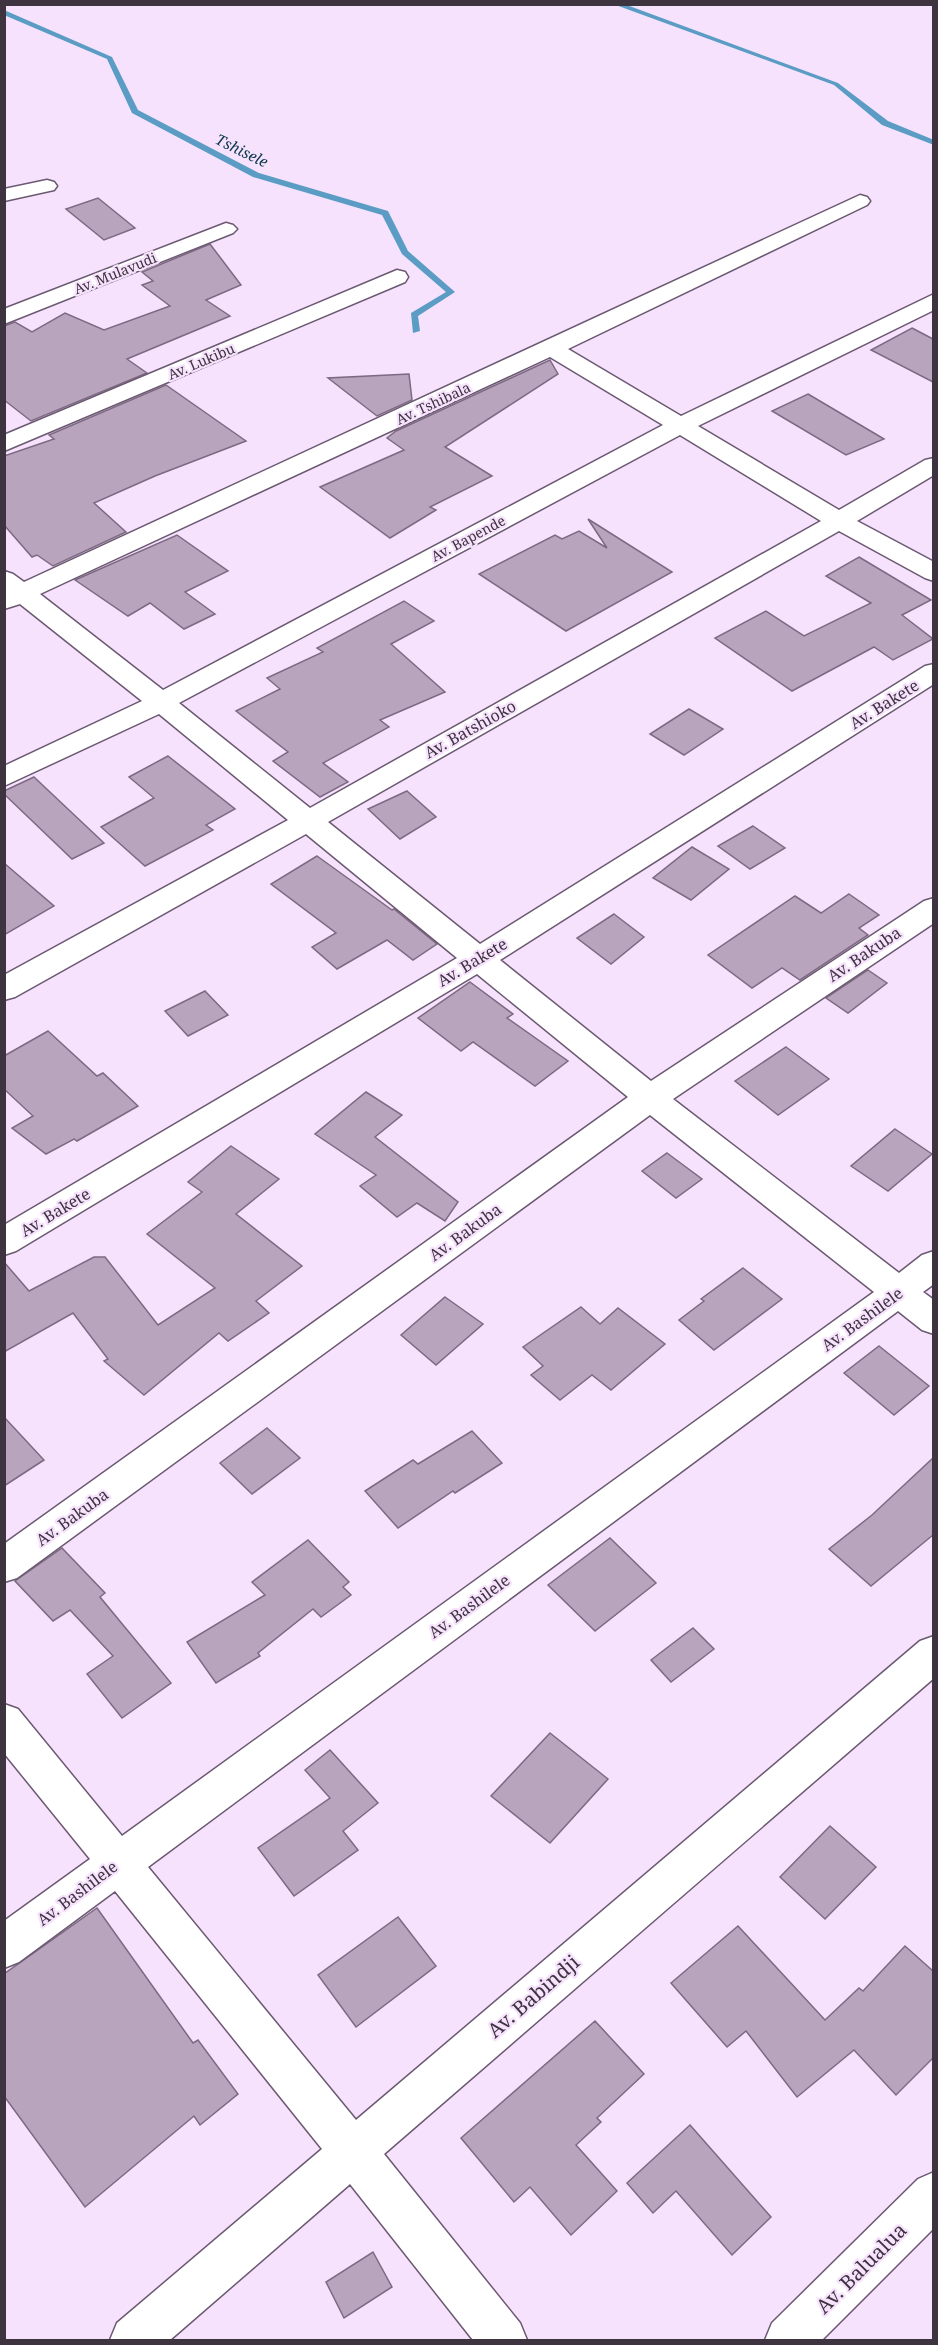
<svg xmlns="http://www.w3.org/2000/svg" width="938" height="2345" font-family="'Noto Serif',serif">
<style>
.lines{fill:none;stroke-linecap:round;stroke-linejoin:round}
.stream{fill:#5a9cc4;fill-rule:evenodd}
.building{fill:#b8a4bd;stroke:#7d6a82;stroke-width:1.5}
.street-casing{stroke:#6b5971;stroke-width:3}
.street{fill:#fff;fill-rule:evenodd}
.labels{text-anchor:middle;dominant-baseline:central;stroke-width:4.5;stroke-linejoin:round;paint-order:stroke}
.far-street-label{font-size:14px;fill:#3d343f;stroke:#f7e2fd}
.far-water-label{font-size:15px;font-style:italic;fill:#09364b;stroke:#f7e2fd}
.street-label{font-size:16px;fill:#3d343f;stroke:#f7e2fd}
.near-street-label{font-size:20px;fill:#3d343f;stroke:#f7e2fd}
</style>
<rect width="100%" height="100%" fill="#f7e2fd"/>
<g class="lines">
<g class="stream">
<path d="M 613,4 L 624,4 L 838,83 L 888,121 L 934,140 L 934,145 L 882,125 L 834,85 Z"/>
<path d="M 4,10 L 112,57 L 138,110 L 259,173 L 388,211 L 408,251 L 455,292 L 418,316 L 420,331 L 413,333 L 411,313 L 446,292 L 402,254 L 382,215 L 253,177 L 132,113 L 107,59 L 4,15 Z"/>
</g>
</g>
<g class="building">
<path d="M 98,198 L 135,228 L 104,240 L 66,209 Z"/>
<path d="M 210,244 L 241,285 L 206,300 L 230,316 L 127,359 L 147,373 L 31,421 L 4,400 L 4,326 L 15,322 L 32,332 L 65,313 L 104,330 L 170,306 L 142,285 L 153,281 L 142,272 Z"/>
<path d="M 912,328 L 933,339 L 933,382 L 871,350 Z"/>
<path d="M 550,360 L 558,374 L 445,447 L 492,476 L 430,507 L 436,510 L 390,538 L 320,487 L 404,450 L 387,438 L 396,431 Z"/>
<path d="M 409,374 L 412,400 L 377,416 L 328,378 Z"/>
<path d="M 166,385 L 246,441 L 155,476 L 94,503 L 126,532 L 53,566 L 37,555 L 32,557 L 4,525 L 4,456 L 54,439 L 49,435 Z"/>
<path d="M 808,394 L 884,439 L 846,455 L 772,411 Z"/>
<path d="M 588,519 L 672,572 L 566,631 L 479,574 L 555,535 L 562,539 L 579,531 L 607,548 Z"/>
<path d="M 177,535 L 228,571 L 185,592 L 215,614 L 184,629 L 150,603 L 128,616 L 75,580 Z"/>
<path d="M 859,557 L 931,600 L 902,615 L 933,639 L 893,660 L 874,647 L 792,691 L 715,638 L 766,611 L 804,636 L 871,603 L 826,576 Z"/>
<path d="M 404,601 L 434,621 L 391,644 L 445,692 L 380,720 L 389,727 L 323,763 L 348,782 L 320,797 L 273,761 L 288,752 L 236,711 L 280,689 L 267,678 L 323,652 L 317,648 Z"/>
<path d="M 689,709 L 723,729 L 684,755 L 650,734 Z"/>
<path d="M 168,756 L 235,809 L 206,825 L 213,830 L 145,866 L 101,827 L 154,798 L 129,777 Z"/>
<path d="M 34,777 L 104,843 L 72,859 L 4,794 L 4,791 Z"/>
<path d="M 407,791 L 436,817 L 400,839 L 368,809 Z"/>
<path d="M 753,826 L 785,848 L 750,869 L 718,846 Z"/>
<path d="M 692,847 L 729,869 L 691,900 L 653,878 Z"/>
<path d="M 317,856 L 392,910 L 394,909 L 437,944 L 413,960 L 387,940 L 337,969 L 312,947 L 336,933 L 271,884 Z"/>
<path d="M 4,863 L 54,906 L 4,935 Z"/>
<path d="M 849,894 L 879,915 L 859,928 L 868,935 L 800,980 L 782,968 L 752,988 L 708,955 L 795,896 L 821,913 Z"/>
<path d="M 614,914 L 644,937 L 611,964 L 577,938 Z"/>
<path d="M 868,970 L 887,983 L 848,1013 L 826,998 Z"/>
<path d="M 470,982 L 513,1014 L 507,1018 L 568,1061 L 535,1086 L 473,1042 L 461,1051 L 418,1018 Z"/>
<path d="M 205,991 L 228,1015 L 188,1036 L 165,1011 Z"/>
<path d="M 48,1031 L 97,1076 L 103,1073 L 138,1106 L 77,1141 L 74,1139 L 46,1154 L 12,1128 L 33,1116 L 4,1089 L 4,1056 Z"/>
<path d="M 786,1047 L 829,1079 L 778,1115 L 735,1081 Z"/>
<path d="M 366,1092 L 402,1115 L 375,1137 L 458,1202 L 445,1221 L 417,1203 L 397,1217 L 360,1186 L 376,1175 L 315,1134 Z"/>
<path d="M 895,1129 L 932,1154 L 888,1191 L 851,1166 Z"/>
<path d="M 231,1146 L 279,1179 L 236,1214 L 302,1266 L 256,1301 L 269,1313 L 228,1341 L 219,1333 L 144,1395 L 104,1361 L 108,1359 L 73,1313 L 4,1352 L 4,1262 L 29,1291 L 94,1257 L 105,1257 L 158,1325 L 215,1288 L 147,1234 L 202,1192 L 188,1182 Z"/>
<path d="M 667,1153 L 702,1179 L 676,1198 L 642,1171 Z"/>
<path d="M 743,1268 L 782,1299 L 714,1350 L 679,1320 L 704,1301 L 701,1299 Z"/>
<path d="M 445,1297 L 483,1324 L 436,1365 L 401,1335 Z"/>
<path d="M 581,1307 L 600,1324 L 618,1308 L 665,1344 L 611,1390 L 592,1375 L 560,1400 L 531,1375 L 543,1366 L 523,1347 Z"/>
<path d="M 879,1346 L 929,1386 L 894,1415 L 844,1373 Z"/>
<path d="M 4,1417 L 44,1460 L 4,1486 Z"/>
<path d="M 267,1428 L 300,1458 L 252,1494 L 220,1463 Z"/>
<path d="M 472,1431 L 502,1463 L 455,1493 L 453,1491 L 398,1528 L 365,1491 L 413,1460 L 418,1464 Z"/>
<path d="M 933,1458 L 933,1535 L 871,1586 L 829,1549 L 872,1515 Z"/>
<path d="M 610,1538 L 656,1583 L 595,1631 L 548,1585 Z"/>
<path d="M 308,1540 L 349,1582 L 343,1587 L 351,1595 L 321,1617 L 313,1609 L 258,1653 L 260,1656 L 216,1683 L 187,1642 L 265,1595 L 252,1582 Z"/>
<path d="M 62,1548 L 105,1593 L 100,1597 L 171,1683 L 122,1718 L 87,1674 L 113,1656 L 70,1610 L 53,1621 L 15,1581 Z"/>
<path d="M 693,1628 L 714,1649 L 671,1682 L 651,1660 Z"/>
<path d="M 550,1733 L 608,1779 L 550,1843 L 491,1796 Z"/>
<path d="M 330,1750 L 378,1803 L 343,1831 L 358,1850 L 294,1896 L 258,1848 L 330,1798 L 305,1770 Z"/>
<path d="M 830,1826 L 876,1867 L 825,1919 L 780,1877 Z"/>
<path d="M 97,1908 L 193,2043 L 198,2040 L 238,2094 L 200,2125 L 194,2116 L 85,2207 L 4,2096 L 4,1974 Z"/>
<path d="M 398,1917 L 436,1966 L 356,2027 L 318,1975 Z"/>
<path d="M 738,1926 L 825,2020 L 859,1988 L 863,1991 L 905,1946 L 933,1971 L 933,2058 L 896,2095 L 854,2050 L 797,2097 L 746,2031 L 727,2047 L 671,1983 Z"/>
<path d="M 595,2021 L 644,2074 L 597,2118 L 601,2122 L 576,2145 L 617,2191 L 571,2235 L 530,2187 L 514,2202 L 461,2138 Z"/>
<path d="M 690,2125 L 771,2217 L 732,2255 L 676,2191 L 653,2213 L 627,2183 Z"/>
<path d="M 373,2252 L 392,2287 L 344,2318 L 326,2282 Z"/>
</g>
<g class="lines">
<defs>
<g id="street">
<path d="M 47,180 L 54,182 L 57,186 L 54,190 L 4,201 L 4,189 Z"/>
<path d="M 860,195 L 867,197 L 870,201 L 867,205 L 568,349 L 681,416 L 934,294 L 934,310 L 698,426 L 839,510 L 925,460 L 934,458 L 934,475 L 857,521 L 934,562 L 934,581 L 925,578 L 839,531 L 328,822 L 480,944 L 925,666 L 934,664 L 934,684 L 500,960 L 651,1081 L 924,901 L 934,898 L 934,923 L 673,1099 L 899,1273 L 922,1255 L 934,1251 L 934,1284 L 923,1292 L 934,1300 L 934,1334 L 922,1330 L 898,1311 L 148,1867 L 356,2120 L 920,1641 L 934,1636 L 934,1678 L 384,2154 L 520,2323 L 527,2340 L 473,2340 L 350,2184 L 170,2340 L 110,2340 L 117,2323 L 322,2149 L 115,1891 L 19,1962 L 4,1968 L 4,1921 L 90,1859 L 4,1753 L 4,1704 L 18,1709 L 122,1836 L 874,1292 L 650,1115 L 17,1578 L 4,1582 L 4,1544 L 628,1097 L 477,974 L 16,1251 L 4,1255 L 4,1225 L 457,958 L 306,834 L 15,997 L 4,1000 L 4,975 L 288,820 L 159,714 L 4,786 L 4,766 L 142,701 L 20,604 L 4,609 L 4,571 L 13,574 L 24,582 ZM 550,357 L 663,425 L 163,690 L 40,594 ZM 680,435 L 821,521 L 310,808 L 179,703 Z"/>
<path d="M 226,223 L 233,225 L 237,229 L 233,233 L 4,324 L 4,309 Z"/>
<path d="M 397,270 L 405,272 L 408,277 L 405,282 L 4,451 L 4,435 Z"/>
<path d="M 934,2172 L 934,2228 L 822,2340 L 765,2340 L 772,2323 L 918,2179 Z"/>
</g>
</defs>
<use href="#street" class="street-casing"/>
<use href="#street" class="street"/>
</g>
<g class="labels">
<g class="far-street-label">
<text transform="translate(115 273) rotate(-22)">Av. Mulavudi</text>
<text transform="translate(201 361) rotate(-23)">Av. Lukibu</text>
<text transform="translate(433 403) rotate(-25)">Av. Tshibala</text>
<text transform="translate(468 538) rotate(-28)">Av. Bapende</text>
</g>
<g class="far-water-label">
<text transform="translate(242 150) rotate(26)">Tshisele</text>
</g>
<g class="street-label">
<text transform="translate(884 704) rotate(-32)">Av. Bakete</text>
<text transform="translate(470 729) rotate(-29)">Av. Batshioko</text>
<text transform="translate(864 954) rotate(-34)">Av. Bakuba</text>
<text transform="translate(472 962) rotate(-31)">Av. Bakete</text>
<text transform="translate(55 1212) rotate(-31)">Av. Bakete</text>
<text transform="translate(465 1232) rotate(-36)">Av. Bakuba</text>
<text transform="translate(862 1319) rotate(-36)">Av. Bashilele</text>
<text transform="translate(72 1517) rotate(-36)">Av. Bakuba</text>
<text transform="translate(469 1606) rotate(-36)">Av. Bashilele</text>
<text transform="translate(77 1893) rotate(-37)">Av. Bashilele</text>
</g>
<g class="near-street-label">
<text transform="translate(533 1996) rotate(-41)">Av. Babindji</text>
<text transform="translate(861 2268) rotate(-45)">Av. Balualua</text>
</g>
</g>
<rect width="938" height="2345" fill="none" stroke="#3d343f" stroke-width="12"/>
</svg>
